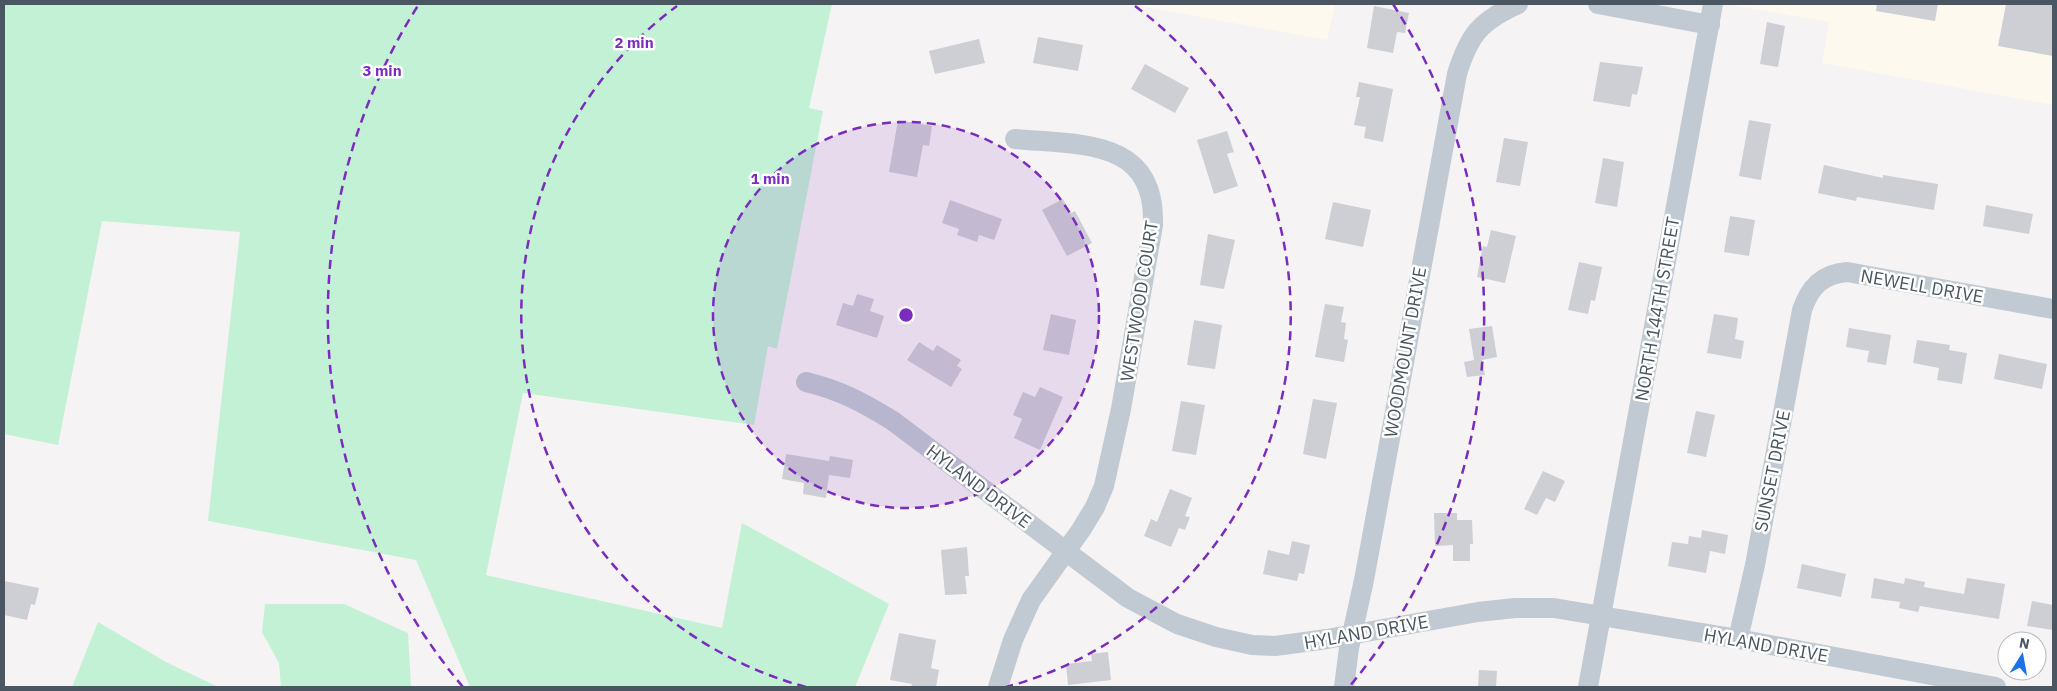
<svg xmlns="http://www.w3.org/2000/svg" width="2057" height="691" font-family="'IBM Plex Sans',sans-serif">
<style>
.commercial{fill:#fdf9ef}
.green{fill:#c3f1d5}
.building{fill:#cdcfd5}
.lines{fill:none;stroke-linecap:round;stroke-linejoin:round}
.minor{stroke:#c1cad2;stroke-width:20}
.ring{fill:none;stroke:#7b2cbf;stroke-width:2.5;stroke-dasharray:9 6}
.labels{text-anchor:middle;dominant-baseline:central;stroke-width:5;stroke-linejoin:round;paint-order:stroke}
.street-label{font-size:18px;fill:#4a5661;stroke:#fff}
.centre{fill:#7b2cbf;stroke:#fff;stroke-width:2.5}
.ring-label{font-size:15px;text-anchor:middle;font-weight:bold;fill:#7b2cbf;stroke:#fff;stroke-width:5;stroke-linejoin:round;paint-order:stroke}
</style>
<rect width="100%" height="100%" fill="#f5f3f3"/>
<g class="commercial">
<path d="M 1128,4 L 1335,4 L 1327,40 Z"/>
<path d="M 1736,4 L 2053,4 L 2053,105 L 1822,63 L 1829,22 L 1736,6 Z"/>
</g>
<g class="green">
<path d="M 4,4 L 832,4 L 809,108 L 823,111 L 777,349 L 768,346 L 754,425 L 523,393 L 486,575 L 722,628 L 742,523 L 889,604 L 855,687 L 470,687 L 416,560 L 208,521 L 240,232 L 102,221 L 58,445 L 4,434 Z"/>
<path d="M 265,604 L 344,604 L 408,633 L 411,687 L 281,687 L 279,663 L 262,632 Z"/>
<path d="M 98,622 L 166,662 L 218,687 L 72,687 Z"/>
</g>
<g class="building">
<path d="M 1877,4 L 1938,4 L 1935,21 L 1876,11 Z"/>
<path d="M 2006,4 L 2053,5 L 2053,56 L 1998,46 Z"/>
<path d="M 1374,6 L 1409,13 L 1405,33 L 1397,32 L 1393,53 L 1367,48 Z"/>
<path d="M 1767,22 L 1785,26 L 1778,67 L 1760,64 Z"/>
<path d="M 1038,37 L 1083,45 L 1078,71 L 1033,63 Z"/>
<path d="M 979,39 L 985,63 L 935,74 L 929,51 Z"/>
<path d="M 1600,62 L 1643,67 L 1637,95 L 1632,94 L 1630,107 L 1593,101 Z"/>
<path d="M 1145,64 L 1189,88 L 1175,113 L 1131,89 Z"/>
<path d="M 1359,82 L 1393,89 L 1383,142 L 1364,138 L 1366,127 L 1354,125 L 1360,97 L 1356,97 Z"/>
<path d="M 898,120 L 932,126 L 929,146 L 923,145 L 917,177 L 889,172 Z"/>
<path d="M 1749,120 L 1771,124 L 1761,180 L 1739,176 Z"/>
<path d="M 1227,131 L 1234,152 L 1227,154 L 1238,186 L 1214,194 L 1197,140 Z"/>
<path d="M 1504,138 L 1528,142 L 1520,186 L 1496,182 Z"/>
<path d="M 1603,158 L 1624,162 L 1617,207 L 1595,203 Z"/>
<path d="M 1824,165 L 1883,178 L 1883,175 L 1938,184 L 1934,210 L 1857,197 L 1856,201 L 1818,193 Z"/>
<path d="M 1063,199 L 1071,213 L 1075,211 L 1092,243 L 1067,256 L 1042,210 Z"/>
<path d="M 950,200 L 1002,219 L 994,240 L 979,235 L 977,242 L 957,235 L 959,229 L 942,223 Z"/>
<path d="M 1333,202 L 1371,210 L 1363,247 L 1325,239 Z"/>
<path d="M 1986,205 L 2033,214 L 2029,234 L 1983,226 Z"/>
<path d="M 1730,216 L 1755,220 L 1749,256 L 1724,252 Z"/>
<path d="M 1491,230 L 1516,236 L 1505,283 L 1477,277 L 1483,246 L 1487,247 Z"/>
<path d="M 1208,234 L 1235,240 L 1224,289 L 1200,285 Z"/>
<path d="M 1579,262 L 1602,267 L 1595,301 L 1591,300 L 1588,314 L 1568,310 Z"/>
<path d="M 857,294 L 874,299 L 870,311 L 884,316 L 877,338 L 836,325 L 843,303 L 853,306 Z"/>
<path d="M 1325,304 L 1344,307 L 1341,322 L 1346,323 L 1344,339 L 1348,340 L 1344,362 L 1315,357 Z"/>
<path d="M 1051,314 L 1076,320 L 1069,355 L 1043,350 Z"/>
<path d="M 1714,314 L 1738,318 L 1735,339 L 1744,341 L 1741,359 L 1707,353 Z"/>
<path d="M 1194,320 L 1222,325 L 1215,369 L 1187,365 Z"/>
<path d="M 1492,326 L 1497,357 L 1482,360 L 1485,375 L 1467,377 L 1464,362 L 1474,360 L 1469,329 Z"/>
<path d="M 1849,328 L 1891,335 L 1886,365 L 1867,362 L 1869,351 L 1846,347 Z"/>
<path d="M 1917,340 L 1950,345 L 1949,350 L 1967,353 L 1962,384 L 1937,380 L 1939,368 L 1913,363 Z"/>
<path d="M 919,342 L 933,351 L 937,345 L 961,360 L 957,366 L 962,369 L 951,387 L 907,360 Z"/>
<path d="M 1999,354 L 2047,364 L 2042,389 L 1994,379 Z"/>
<path d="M 1040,387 L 1063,397 L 1040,450 L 1014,438 L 1022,419 L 1013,415 L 1023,392 L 1035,397 Z"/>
<path d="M 1313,399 L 1337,403 L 1326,459 L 1303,454 Z"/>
<path d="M 1181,401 L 1205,405 L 1196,455 L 1172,451 Z"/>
<path d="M 1696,411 L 1715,415 L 1706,457 L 1687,453 Z"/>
<path d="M 786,454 L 829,461 L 830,456 L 853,460 L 850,478 L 829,475 L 826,498 L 803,494 L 804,483 L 782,479 Z"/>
<path d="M 1543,471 L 1565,481 L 1555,502 L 1546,498 L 1537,515 L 1524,509 Z"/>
<path d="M 1170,489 L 1192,498 L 1185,516 L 1190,517 L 1185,530 L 1179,528 L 1171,547 L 1144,536 L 1151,519 L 1157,522 Z"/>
<path d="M 1434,513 L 1457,513 L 1457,520 L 1472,520 L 1473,544 L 1470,544 L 1470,561 L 1453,561 L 1453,545 L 1435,546 Z"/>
<path d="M 1702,530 L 1728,535 L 1725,554 L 1710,551 L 1706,573 L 1668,566 L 1672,542 L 1688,544 L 1689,536 L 1701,538 Z"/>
<path d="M 1292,541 L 1310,545 L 1304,574 L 1299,573 L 1297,581 L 1263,574 L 1268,550 L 1289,555 Z"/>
<path d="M 967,547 L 969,576 L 965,576 L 967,594 L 945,595 L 941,550 Z"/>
<path d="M 1802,564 L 1846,574 L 1841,597 L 1797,588 Z"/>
<path d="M 1874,578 L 1904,584 L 1905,578 L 1925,582 L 1924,587 L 1964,594 L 1967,578 L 2005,584 L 1999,619 L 1920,606 L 1918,612 L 1899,608 L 1900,602 L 1871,598 Z"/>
<path d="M 4,581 L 39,588 L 35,605 L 31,604 L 27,620 L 4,615 Z"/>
<path d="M 2032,601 L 2053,605 L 2053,630 L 2027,626 Z"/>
<path d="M 899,633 L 936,640 L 931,668 L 939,670 L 936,687 L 911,687 L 912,684 L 890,680 Z"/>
<path d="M 1108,652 L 1111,680 L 1068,685 L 1066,664 L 1092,661 L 1091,654 Z"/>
<path d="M 1479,670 L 1497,671 L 1496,687 L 1478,687 Z"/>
</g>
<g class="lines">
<g class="minor">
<path d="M 1598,4 L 1710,25"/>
<path d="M 806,382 C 840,390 864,403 893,421 L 1128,598 L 1177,624 L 1216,637 L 1252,645 L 1275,646 L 1327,639 L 1478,612 L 1515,608 L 1554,608 L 1738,639 L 1996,687"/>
<path d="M 1738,639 L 1755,565 L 1802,310 C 1810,287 1822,274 1847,272 L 2053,309"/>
<path d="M 998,687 L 1013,640 L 1031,600 L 1081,530 L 1095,507 L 1104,486 L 1121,409 L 1153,225 C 1156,138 1080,145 1015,139"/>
<path d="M 1344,687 L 1349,648 L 1364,580 L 1457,74 C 1469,35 1480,21 1518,4"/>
<path d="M 1588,687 L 1713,4"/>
</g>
</g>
<circle cx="906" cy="315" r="193" fill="#7b2cbf" fill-opacity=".12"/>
<g class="ring">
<circle cx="906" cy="315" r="193"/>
<path d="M806 687A385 385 0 0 1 677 6M1135 6A385 385 0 0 1 1006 687"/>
<path d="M463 687A578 578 0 0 1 419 4M1393 4A578 578 0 0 1 1349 687"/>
</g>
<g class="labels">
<g class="street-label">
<text transform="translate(1922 286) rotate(10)">NEWELL DRIVE</text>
<text transform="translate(1139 301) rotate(-81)">WESTWOOD COURT</text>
<text transform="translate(1657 309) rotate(-80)">NORTH 144TH STREET</text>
<text transform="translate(1405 352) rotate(-80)">WOODMOUNT DRIVE</text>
<text transform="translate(1772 471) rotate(-79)">SUNSET DRIVE</text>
<text transform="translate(979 486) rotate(37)">HYLAND DRIVE</text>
<text transform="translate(1366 632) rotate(-10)">HYLAND DRIVE</text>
<text transform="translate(1766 645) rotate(10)">HYLAND DRIVE</text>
</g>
</g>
<circle cx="906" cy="315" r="8" class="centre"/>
<g class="ring-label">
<text x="634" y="48">2 min</text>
<text x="382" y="76">3 min</text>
<text x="770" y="184">1 min</text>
</g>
<rect width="2057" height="691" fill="none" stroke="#4a5661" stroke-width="10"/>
<g transform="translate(2022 656) rotate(11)"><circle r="24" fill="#ffffff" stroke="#b7bbc0"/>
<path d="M0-4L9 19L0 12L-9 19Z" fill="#1a73e8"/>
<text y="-8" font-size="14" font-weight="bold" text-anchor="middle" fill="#4a5661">N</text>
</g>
</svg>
